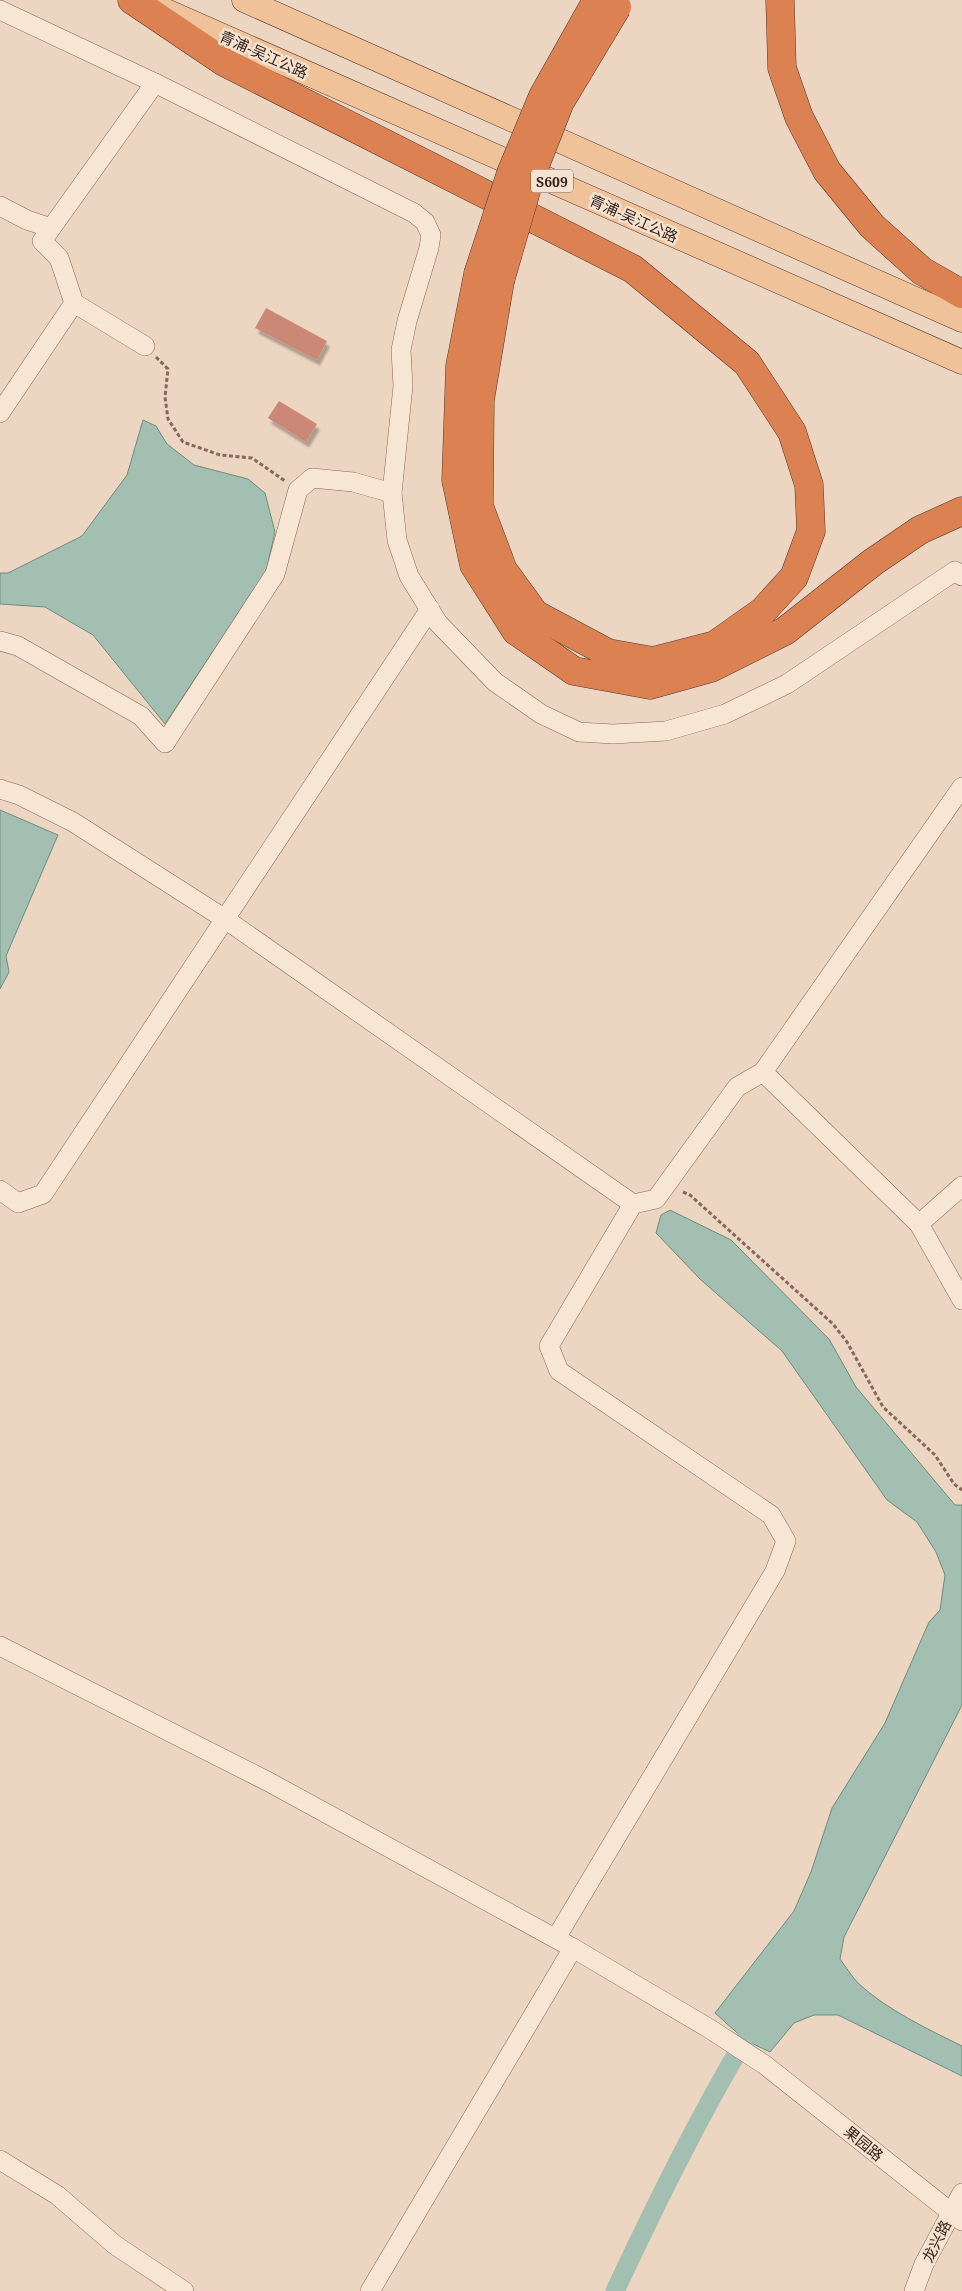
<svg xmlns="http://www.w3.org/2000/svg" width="962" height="2291" font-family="'Noto Serif','Noto Sans SC',serif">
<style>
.water{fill:#a3bfb1;stroke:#6b8d7d}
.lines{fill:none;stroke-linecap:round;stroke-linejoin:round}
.canal{stroke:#a3bfb1;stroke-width:19}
.building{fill:#cb8877;filter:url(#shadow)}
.minor-casing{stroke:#866759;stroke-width:20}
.major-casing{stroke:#54372d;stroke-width:25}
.highway-casing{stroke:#54372d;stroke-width:29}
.path{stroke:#866759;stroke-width:3;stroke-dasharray:4 2.5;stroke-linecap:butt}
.minor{stroke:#f8e6d4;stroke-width:19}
.major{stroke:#f0c299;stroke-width:24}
.highway{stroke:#dc8252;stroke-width:28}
.highway-bridge-casing{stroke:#54372d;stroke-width:29;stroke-linecap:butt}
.highway-bridge{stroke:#dc8252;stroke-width:28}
.labels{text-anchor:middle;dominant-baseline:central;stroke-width:5;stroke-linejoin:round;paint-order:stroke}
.shield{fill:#f5e2d0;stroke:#6f5d53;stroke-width:1}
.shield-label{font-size:14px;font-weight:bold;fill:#36241d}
.street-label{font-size:15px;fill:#36241d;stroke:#f5e2d0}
</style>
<defs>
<filter id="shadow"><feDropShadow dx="3" dy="5.5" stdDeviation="1" flood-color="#0004"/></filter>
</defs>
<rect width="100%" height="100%" fill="#edd6c1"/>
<g class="water">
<path d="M 143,420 L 156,426 L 167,444 L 194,465 L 248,479 L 265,493 L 275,532 L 266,571 L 165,724 L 93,635 L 45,607 L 0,604 L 0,573 L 8,573 L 82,536 L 127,475 Z"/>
<path d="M 0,810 L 58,835 L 6,956 L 9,972 L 0,989 Z"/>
<path d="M 670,1210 L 731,1240 L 829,1339 L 856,1387 L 955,1505 L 962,1505 L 962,1705 L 844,1937 L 840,1959 C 846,1967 852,1977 859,1984 C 886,2009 929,2030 962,2046 L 962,2076 L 838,2015 L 814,2015 L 794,2023 L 770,2052 L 745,2040 L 715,2013 L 794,1911 L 811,1872 L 832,1808 L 885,1723 L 929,1622 L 940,1610 L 945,1575 L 936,1552 L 917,1522 L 887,1500 L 782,1351 L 701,1280 L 656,1233 L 661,1215 Z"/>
</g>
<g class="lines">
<path class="canal" d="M 615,2291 C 656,2204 698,2118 747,2036"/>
</g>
<g class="building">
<path d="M 266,308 L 327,341 L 317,360 L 255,328 Z"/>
<path d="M 279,401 L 317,424 L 306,442 L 268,418 Z"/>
</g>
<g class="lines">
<defs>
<g id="minor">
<path d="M 0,10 L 155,83 L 414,213 L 425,222 L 431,235 L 429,248 L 407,321 L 401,350 L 403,386 L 392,493 L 397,540 L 409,576 L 438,623 L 495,682 L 541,714 L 579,732 L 613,734 L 666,731 L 725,714 L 787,684 L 955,571 L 962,576"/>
<path d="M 0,206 L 27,220 L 51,228"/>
<path d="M 145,346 L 74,303 L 59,258 L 42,241 L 155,83"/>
<path d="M 0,413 L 74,303"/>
<path d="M 0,641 L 18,646 L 141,716 L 165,743 L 275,574 L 298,490 L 312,478 L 353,482 L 392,493"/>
<path d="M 0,789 L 19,795 L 73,822 L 225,919 L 633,1204"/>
<path d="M 763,1072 L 919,1224 L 962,1186"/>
<path d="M 0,1190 L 18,1203 L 43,1194 L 430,609"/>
<path d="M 919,1224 L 962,1300"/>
<path d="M 0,1646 L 267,1781 L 573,1948 L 710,2029 L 765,2065 L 962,2221"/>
<path d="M 556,1938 L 775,1571 L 786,1541 L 771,1515 L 559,1371 L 549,1346 L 633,1204 L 656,1199 L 737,1087 L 763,1072 L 962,787"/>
<path d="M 0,2160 L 57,2195 L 115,2245 L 184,2291"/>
<path d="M 370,2291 L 573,1948"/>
<path d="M 914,2291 L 924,2264 L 962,2193"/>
</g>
<g id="major">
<path d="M 244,0 L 962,320"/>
<path d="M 157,7 L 962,362"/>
</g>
<g id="highway">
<path d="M 132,0 L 224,62 L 633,269 L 747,363 L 792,432 L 809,485 L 811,531 L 794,577 L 763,611 L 715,645 L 653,661 L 608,653 L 535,614 L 503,570 L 479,506 L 480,400 L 500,281"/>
<path d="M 780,0 L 782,68 L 799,117 L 827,171 L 872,226 L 922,271 L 962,294"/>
<path d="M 478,274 L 460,366 L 456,480 L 474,565 L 516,631 L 574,671 L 650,685 L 711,668 L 785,631 L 873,562 L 920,530 L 962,511"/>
</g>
</defs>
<use href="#minor" class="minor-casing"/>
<use href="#major" class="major-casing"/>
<use href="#highway" class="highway-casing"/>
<g class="path">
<path d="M 156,357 L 168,369 L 165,397 L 168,419 L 183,442 L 220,455 L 252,458 L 285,481"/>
<path d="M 683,1192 L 690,1195 L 833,1324 L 847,1342 L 883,1407 L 935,1455 L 954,1484 L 962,1490"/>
</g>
<use href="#minor" class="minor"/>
<use href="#major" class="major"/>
<use href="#highway" class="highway"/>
<defs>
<g id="highway-bridge">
<path d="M 478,274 L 511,173 L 543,96 L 597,0"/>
<path d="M 500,281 L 529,181 L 560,102 L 617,7"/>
</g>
</defs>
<use href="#highway-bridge" class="highway-bridge-casing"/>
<use href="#highway-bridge" class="highway-bridge"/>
</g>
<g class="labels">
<rect class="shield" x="531" y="169.5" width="42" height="23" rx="4"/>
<g class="shield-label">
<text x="552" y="181">S609</text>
</g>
<g class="street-label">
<text transform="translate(264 54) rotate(24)">青浦-吴江公路</text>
<text transform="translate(634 218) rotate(24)">青浦-吴江公路</text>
<text transform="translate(864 2143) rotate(39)">果园路</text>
<text transform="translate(936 2241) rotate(-63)">龙兴路</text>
</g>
</g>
</svg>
